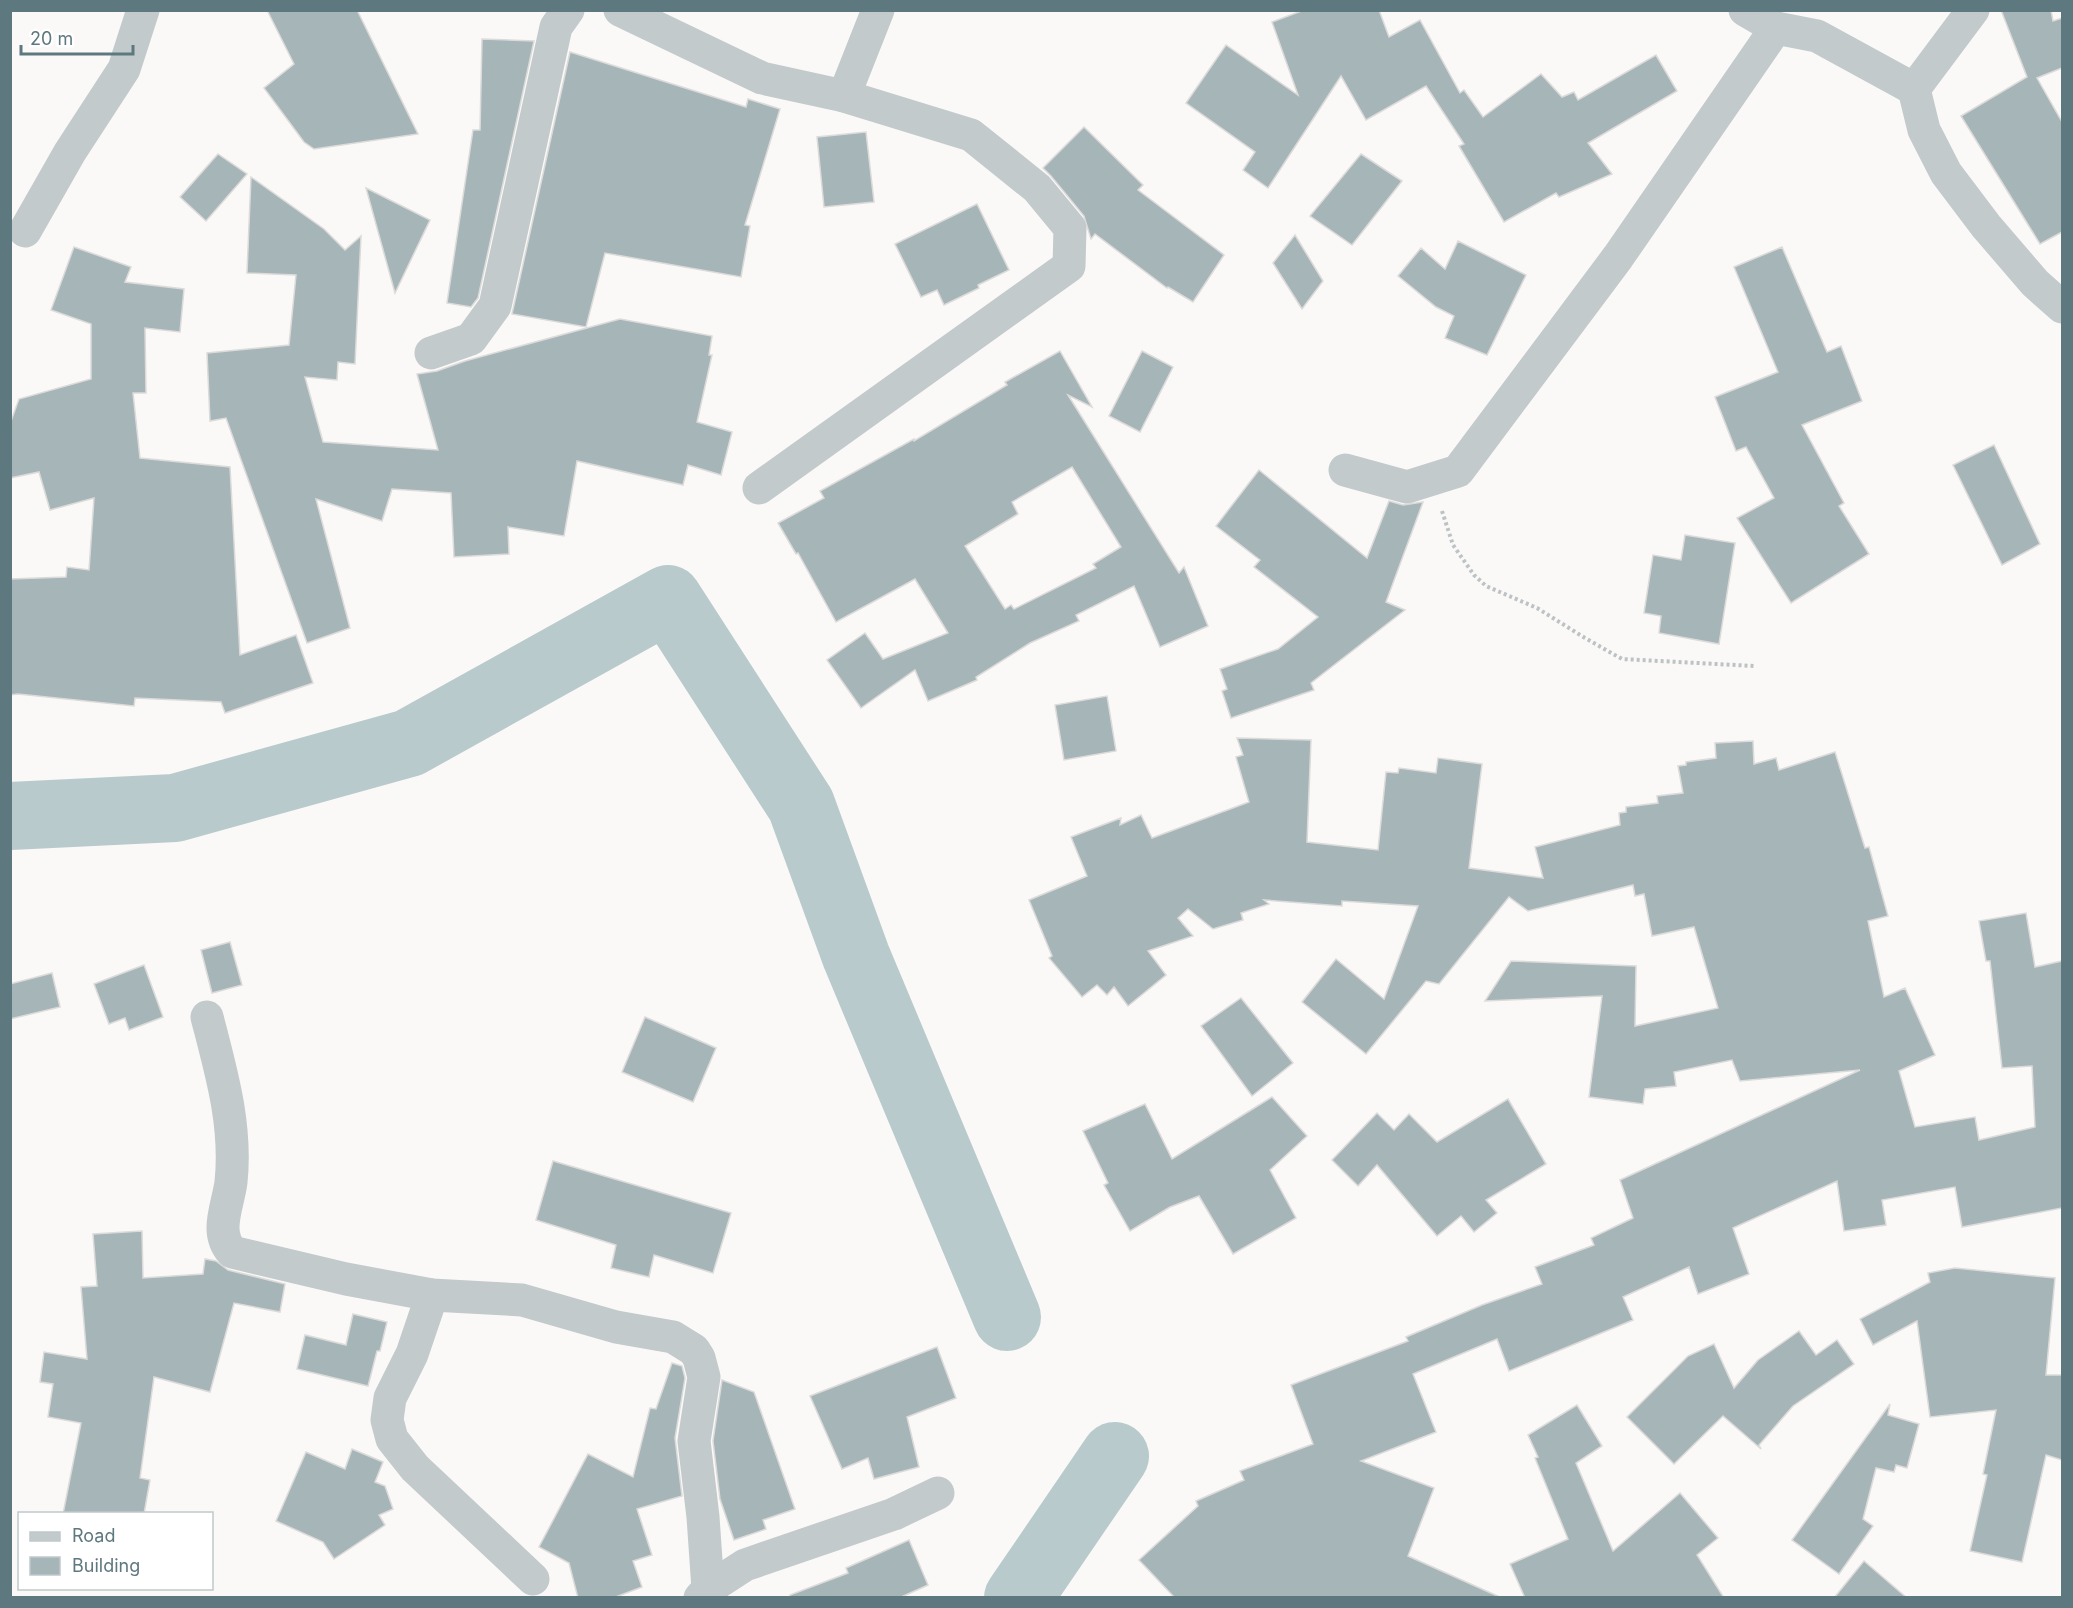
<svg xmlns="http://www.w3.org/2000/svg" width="2073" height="1608" font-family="Inter,sans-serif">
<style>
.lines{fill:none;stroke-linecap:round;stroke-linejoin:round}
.river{stroke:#b8cacb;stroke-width:68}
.building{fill:#a6b5b8;stroke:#dcdbda;stroke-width:1.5;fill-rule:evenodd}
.path{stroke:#bdc2c4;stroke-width:4;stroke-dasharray:3 3;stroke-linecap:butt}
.street{stroke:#c2cacc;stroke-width:33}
</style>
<rect width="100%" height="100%" fill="#faf9f7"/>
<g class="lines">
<g class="river">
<path d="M 10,816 L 175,808 L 409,743 L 668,599 L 801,805 L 856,956 L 1007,1317"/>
<path d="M 1018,1598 L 1115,1456"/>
</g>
</g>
<g class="building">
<path d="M 267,10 L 357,10 L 418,134 L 314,149 L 304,142 L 264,88 L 294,64 Z"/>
<path d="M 1304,10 L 1379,10 L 1389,37 L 1420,20 L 1460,93 L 1464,90 L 1483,117 L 1541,74 L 1562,97 L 1574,92 L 1578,100 L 1656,55 L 1677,91 L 1588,143 L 1612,174 L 1559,197 L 1556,193 L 1504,222 L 1459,146 L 1464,144 L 1426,86 L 1366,120 L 1341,76 L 1268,188 L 1243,170 L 1255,152 L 1186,103 L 1226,45 L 1298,95 L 1272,22 Z"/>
<path d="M 2001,10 L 2051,10 L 2053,21 L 2062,18 L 2062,68 L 2037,78 L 2062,122 L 2062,232 L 2040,244 L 1961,116 L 2027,77 Z"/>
<path d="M 482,39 L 534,41 L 478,298 L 471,307 L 447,303 L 473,130 L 480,130 Z"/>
<path d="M 570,52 L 746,107 L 748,99 L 780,109 L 745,225 L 750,226 L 741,277 L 605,253 L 586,327 L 512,314 Z"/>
<path d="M 1084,127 L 1143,185 L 1138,190 L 1224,255 L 1193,302 L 1168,287 L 1167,288 L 1095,234 L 1091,239 L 1084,216 L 1051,176 L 1043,168 Z"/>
<path d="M 866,132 L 874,202 L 824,207 L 817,137 Z"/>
<path d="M 218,154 L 247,174 L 206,221 L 180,197 Z"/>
<path d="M 1361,154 L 1402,181 L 1352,245 L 1310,216 Z"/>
<path d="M 251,177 L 324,229 L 345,250 L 361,236 L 355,364 L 338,362 L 337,380 L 305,377 L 323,442 L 438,450 L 417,374 L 437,371 L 465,361 L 620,319 L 712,336 L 709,355 L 712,355 L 697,422 L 732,432 L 721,475 L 688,465 L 683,485 L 577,461 L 564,536 L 508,527 L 509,554 L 454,557 L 451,493 L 392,489 L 382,521 L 316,499 L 350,628 L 307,643 L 226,418 L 210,421 L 207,353 L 289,345 L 296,275 L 247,273 Z"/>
<path d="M 366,188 L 430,220 L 395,293 Z"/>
<path d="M 977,204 L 1009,270 L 978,285 L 979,288 L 944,305 L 937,290 L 921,297 L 895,244 Z"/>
<path d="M 1295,235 L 1323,281 L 1302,309 L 1273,263 Z"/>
<path d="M 1458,241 L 1526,275 L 1487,355 L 1445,338 L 1454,316 L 1436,307 L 1398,276 L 1421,248 L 1445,269 Z"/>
<path d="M 74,247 L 131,267 L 125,282 L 184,289 L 180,332 L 145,328 L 146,393 L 133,393 L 140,458 L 230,467 L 240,655 L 296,635 L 313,683 L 225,713 L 221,702 L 135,698 L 134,706 L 18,694 L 10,695 L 10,579 L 66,577 L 67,567 L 89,570 L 94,498 L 50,510 L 39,472 L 10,478 L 10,424 L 19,399 L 91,379 L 91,324 L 51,310 Z"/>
<path d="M 1782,247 L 1827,352 L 1841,346 L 1862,401 L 1802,425 L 1844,503 L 1839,506 L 1869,554 L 1791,603 L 1737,518 L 1774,498 L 1746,447 L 1736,451 L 1715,397 L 1778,372 L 1734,267 Z"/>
<path d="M 1060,351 L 1092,407 L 1068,395 L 1179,573 L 1184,567 L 1208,626 L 1160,647 L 1134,586 L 1076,615 L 1079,621 L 1030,643 L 976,677 L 977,680 L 928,701 L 915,670 L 861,708 L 827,660 L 865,633 L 883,659 L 948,633 L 915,579 L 836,622 L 798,553 L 796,554 L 778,523 L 824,498 L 820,491 L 914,439 L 914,441 L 1007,385 L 1005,382 ZM 1072,467 L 1121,547 L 1093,564 L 1096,568 L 1014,609 L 1011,605 L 1005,609 L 965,546 L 1018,514 L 1012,502 Z"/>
<path d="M 1142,351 L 1173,367 L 1140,432 L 1109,416 Z"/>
<path d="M 1994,445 L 2040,544 L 2002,565 L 1953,465 Z"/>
<path d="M 1259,470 L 1367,558 L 1389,501 L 1403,505 L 1423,502 L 1386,602 L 1405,610 L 1311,683 L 1314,690 L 1231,718 L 1222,691 L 1227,689 L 1220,669 L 1278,649 L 1318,617 L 1254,567 L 1260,560 L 1216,526 Z"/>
<path d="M 1685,535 L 1735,543 L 1719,644 L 1659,633 L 1661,616 L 1644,613 L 1653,555 L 1681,560 Z"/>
<path d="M 1107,696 L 1116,751 L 1064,760 L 1055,705 Z"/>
<path d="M 1237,738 L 1311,740 L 1307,842 L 1378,850 L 1386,772 L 1398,773 L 1399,768 L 1436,773 L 1438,758 L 1482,764 L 1469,868 L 1543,878 L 1535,847 L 1620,825 L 1619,813 L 1626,812 L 1626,807 L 1658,803 L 1657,796 L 1683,793 L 1678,766 L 1686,765 L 1686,762 L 1716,758 L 1715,743 L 1753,741 L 1754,764 L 1776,758 L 1779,770 L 1835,752 L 1865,848 L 1869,847 L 1888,916 L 1868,921 L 1884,997 L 1905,988 L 1935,1055 L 1899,1071 L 1915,1127 L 1975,1117 L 1979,1140 L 2035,1127 L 2032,1066 L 2002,1068 L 1990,961 L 1986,961 L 1979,921 L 2026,913 L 2035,967 L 2062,961 L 2062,1208 L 1962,1227 L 1955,1187 L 1882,1200 L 1886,1225 L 1844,1231 L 1837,1181 L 1733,1228 L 1749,1274 L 1698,1294 L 1689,1267 L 1623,1297 L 1633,1320 L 1509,1371 L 1497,1339 L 1413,1374 L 1436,1432 L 1361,1461 L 1434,1488 L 1408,1556 L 1502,1598 L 1175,1598 L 1139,1560 L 1198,1506 L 1196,1501 L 1244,1480 L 1240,1471 L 1313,1444 L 1291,1385 L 1408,1341 L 1406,1337 L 1482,1305 L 1542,1284 L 1535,1267 L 1594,1245 L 1591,1238 L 1633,1218 L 1620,1180 L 1860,1070 L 1740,1081 L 1732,1060 L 1674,1072 L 1676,1086 L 1645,1089 L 1643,1104 L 1589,1097 L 1602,996 L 1485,1001 L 1511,961 L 1636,966 L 1635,1026 L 1718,1008 L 1694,927 L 1652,936 L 1644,894 L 1635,896 L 1633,885 L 1528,911 L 1509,897 L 1439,984 L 1426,981 L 1366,1054 L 1302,1002 L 1336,959 L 1384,999 L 1418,906 L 1342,901 L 1342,906 L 1264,900 L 1269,904 L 1241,913 L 1243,920 L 1213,929 L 1188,909 L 1178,918 L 1193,936 L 1148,951 L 1166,975 L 1128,1006 L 1114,987 L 1107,995 L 1097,985 L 1082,997 L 1049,958 L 1052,956 L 1029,900 L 1087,876 L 1071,837 L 1121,818 L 1120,825 L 1141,815 L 1152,838 L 1249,802 L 1236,757 L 1243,755 Z"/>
<path d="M 230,942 L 242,985 L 212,993 L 201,950 Z"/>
<path d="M 144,965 L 163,1017 L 129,1030 L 125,1018 L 109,1024 L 94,984 Z"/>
<path d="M 52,973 L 60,1007 L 10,1019 L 10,984 Z"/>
<path d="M 1241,998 L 1293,1063 L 1252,1096 L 1201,1026 Z"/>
<path d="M 645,1017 L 716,1048 L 693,1102 L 622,1072 Z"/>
<path d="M 1272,1097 L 1307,1136 L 1270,1170 L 1296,1218 L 1233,1254 L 1199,1196 L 1170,1207 L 1130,1231 L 1104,1185 L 1108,1183 L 1083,1131 L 1145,1104 L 1172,1159 Z"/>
<path d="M 1508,1099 L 1546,1164 L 1486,1200 L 1497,1213 L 1474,1232 L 1461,1216 L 1437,1236 L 1377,1165 L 1358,1186 L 1332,1160 L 1377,1113 L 1394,1130 L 1409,1114 L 1437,1142 Z"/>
<path d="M 553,1161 L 731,1213 L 713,1273 L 654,1255 L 649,1277 L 611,1268 L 616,1245 L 536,1220 Z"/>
<path d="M 142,1231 L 143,1278 L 203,1274 L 205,1259 L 216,1261 L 228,1270 L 285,1284 L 280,1312 L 234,1303 L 210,1392 L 154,1377 L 140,1478 L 150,1480 L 144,1514 L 63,1514 L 81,1423 L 48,1417 L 53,1384 L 40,1382 L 44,1352 L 87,1359 L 81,1287 L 97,1286 L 93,1234 Z"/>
<path d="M 1955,1268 L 2055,1278 L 2046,1375 L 2062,1375 L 2062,1460 L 2046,1455 L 2022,1562 L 1970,1551 L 1987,1475 L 1983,1474 L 1996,1410 L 1930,1417 L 1917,1321 L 1873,1345 L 1860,1319 L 1930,1282 L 1928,1273 Z"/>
<path d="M 353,1314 L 387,1322 L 380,1351 L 377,1351 L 368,1386 L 297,1369 L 305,1335 L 346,1345 Z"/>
<path d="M 1799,1331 L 1816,1355 L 1837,1340 L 1854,1364 L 1793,1406 L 1759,1445 L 1761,1449 L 1723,1416 L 1674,1464 L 1627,1417 L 1688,1356 L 1714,1344 L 1734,1388 L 1758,1360 Z"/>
<path d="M 937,1347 L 956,1398 L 907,1417 L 919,1467 L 874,1479 L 868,1458 L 842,1469 L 810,1396 Z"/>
<path d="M 672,1363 L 682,1366 L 685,1378 L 675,1438 L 682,1496 L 637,1509 L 652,1555 L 633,1561 L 642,1587 L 613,1598 L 578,1598 L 569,1563 L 539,1547 L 588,1454 L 633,1477 L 650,1408 L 656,1409 Z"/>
<path d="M 722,1380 L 754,1392 L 795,1509 L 763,1520 L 766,1529 L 734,1540 L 720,1499 L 713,1441 Z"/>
<path d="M 1890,1404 L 1888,1415 L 1919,1424 L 1907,1468 L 1896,1465 L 1894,1472 L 1876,1468 L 1863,1519 L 1873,1526 L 1839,1574 L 1792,1540 Z"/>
<path d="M 1577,1405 L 1602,1446 L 1576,1463 L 1613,1551 L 1680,1493 L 1718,1538 L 1697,1555 L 1724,1598 L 1525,1598 L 1510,1564 L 1568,1539 L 1535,1458 L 1538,1457 L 1528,1435 Z"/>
<path d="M 352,1449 L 383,1462 L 375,1482 L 385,1486 L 393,1509 L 379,1515 L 385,1525 L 334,1559 L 323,1542 L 276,1521 L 306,1452 L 345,1469 Z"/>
<path d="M 909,1540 L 928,1585 L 899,1598 L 790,1598 L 790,1595 L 848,1573 L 846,1568 Z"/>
<path d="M 1864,1561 L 1907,1598 L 1834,1598 Z"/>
</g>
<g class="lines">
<path class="path" d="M 1442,511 L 1453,545 L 1474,575 L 1486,586 L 1537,608 L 1585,638 L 1622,659 L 1754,666"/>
<g class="street">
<path d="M 620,10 L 762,78 L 844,96 L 878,10"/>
<path d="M 1745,10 L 1776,28 L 1817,36 L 1914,89 L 1973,10"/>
<path d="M 1914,89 L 1924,130 L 1946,173 L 1986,226 L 2035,283 L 2062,307"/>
<path d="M 25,231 L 70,152 L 124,69 L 143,10"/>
<path d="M 431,353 L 471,339 L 495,306 L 556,27 L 568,10"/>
<path d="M 1345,470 L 1407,487 L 1458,471 L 1618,257 L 1776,28"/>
<path d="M 759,488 L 1069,266 L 1070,228 L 1037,188 L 971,135 L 844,96"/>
<path d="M 207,1017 C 221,1071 237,1125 231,1182 C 228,1206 214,1232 232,1252 L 346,1279 L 432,1295 L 522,1300 L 616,1327 L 673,1337 L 694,1350 L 699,1358 L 704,1377 L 694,1441 L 703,1517 L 708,1589"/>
<path d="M 432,1295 L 412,1354 L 390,1398 L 387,1420 L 392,1439 L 415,1468 L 533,1579"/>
<path d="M 700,1598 L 708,1589 L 745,1565 L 894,1514 L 938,1493"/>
</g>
</g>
<rect width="2073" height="1608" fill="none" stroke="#5e787f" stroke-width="24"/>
<rect x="18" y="1512" width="195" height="78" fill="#ffffff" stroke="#bfc9cc" stroke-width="1.5"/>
<rect x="30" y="1532" width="30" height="9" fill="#c2cacc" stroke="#bfc9cc" stroke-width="1.5"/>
<text x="72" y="1542" font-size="18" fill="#5e787f">Road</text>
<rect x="30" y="1557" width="30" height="18" fill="#a6b5b8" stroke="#bfc9cc" stroke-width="1.5"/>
<text x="72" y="1572" font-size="18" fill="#5e787f">Building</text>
<path d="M21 45v9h112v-9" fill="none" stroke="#5e787f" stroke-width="3"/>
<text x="30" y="45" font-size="18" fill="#5e787f" stroke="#ffffff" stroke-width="4.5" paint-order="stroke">20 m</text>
</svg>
